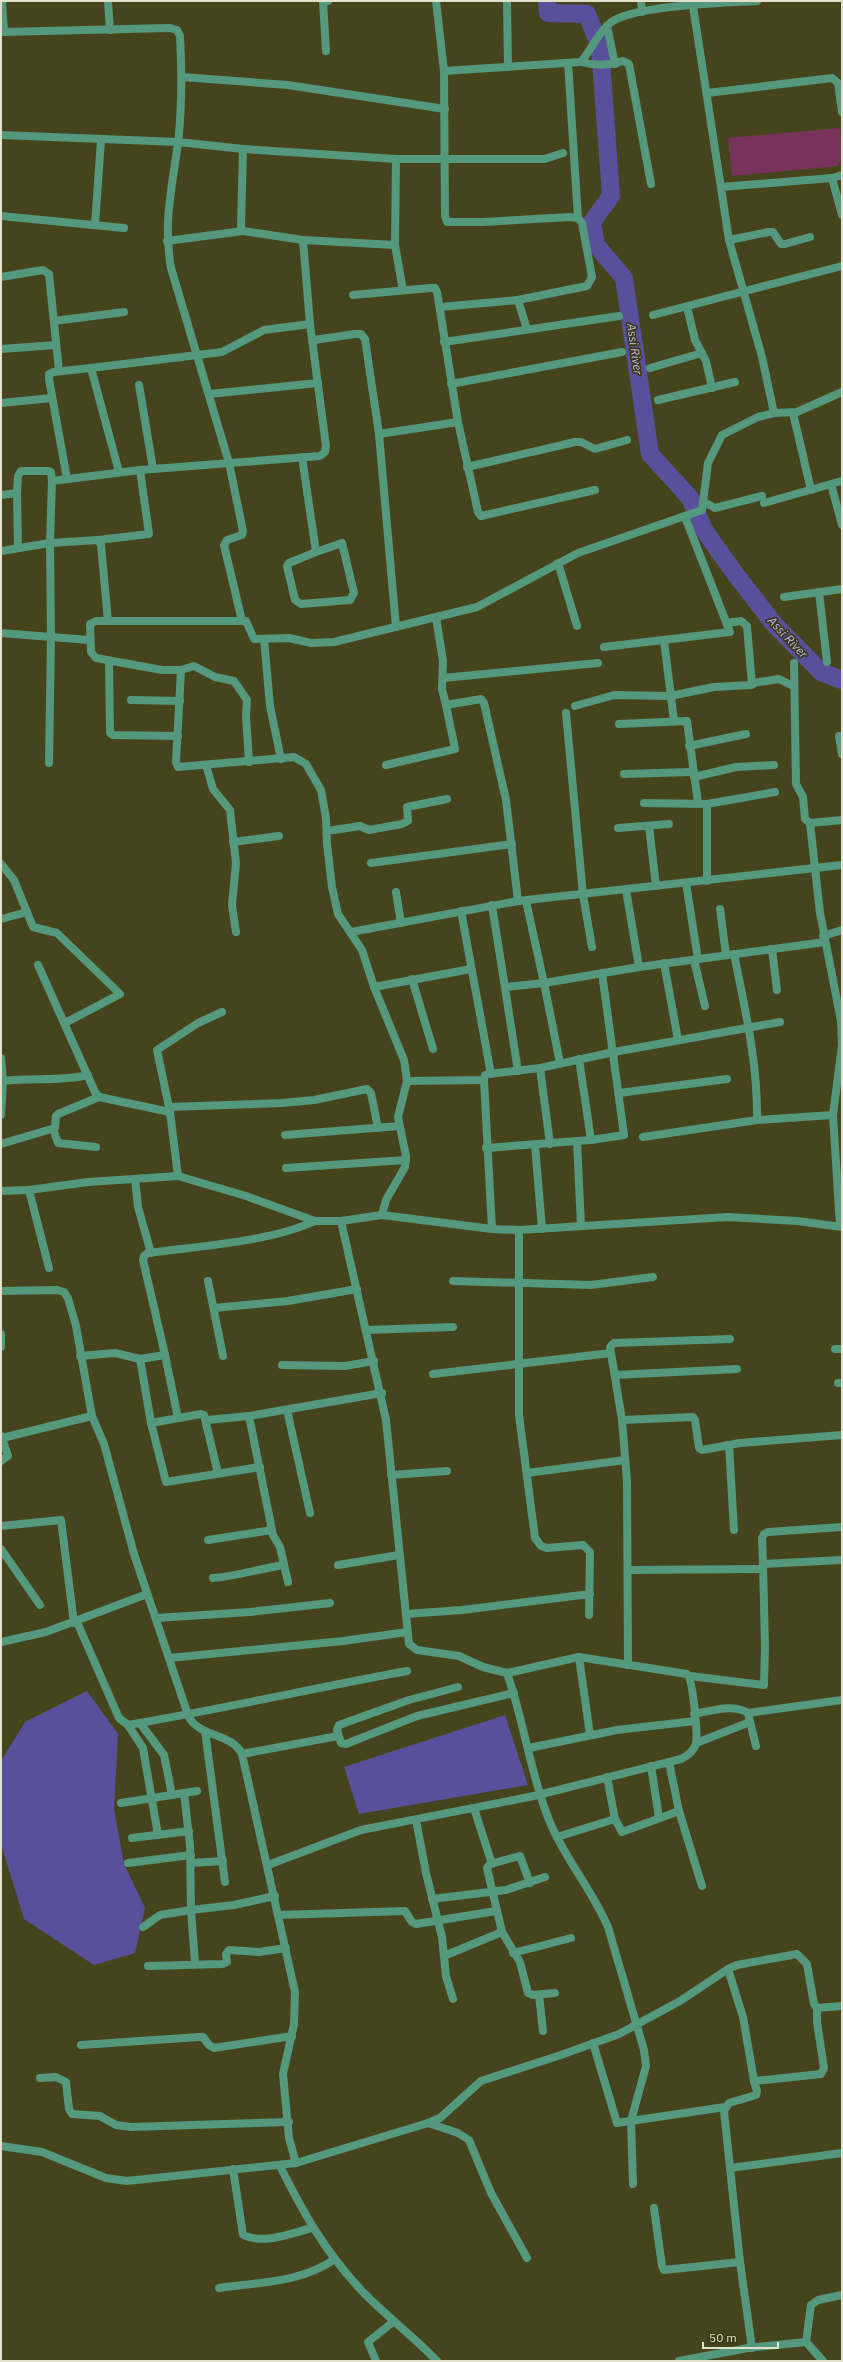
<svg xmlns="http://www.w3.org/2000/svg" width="843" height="2362" font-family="'IBM Plex Sans',sans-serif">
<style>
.green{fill:#77335a}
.water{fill:#59509b}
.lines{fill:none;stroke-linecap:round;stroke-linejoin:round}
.river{stroke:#59509b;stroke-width:18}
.minor{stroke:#54987e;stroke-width:8}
.tertiary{stroke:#54987e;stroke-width:8}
.labels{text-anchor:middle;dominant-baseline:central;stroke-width:3.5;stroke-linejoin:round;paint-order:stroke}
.water-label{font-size:12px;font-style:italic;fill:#bdb9f9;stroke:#3b3911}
</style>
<rect width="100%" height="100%" fill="#46441d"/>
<path class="green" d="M 840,128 L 842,158 L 838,166 L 732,176 L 728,138 Z"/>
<g class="water">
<path d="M 87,1691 L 118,1734 L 114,1809 L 124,1864 L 145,1908 L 135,1953 L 94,1965 L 24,1919 L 1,1844 L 1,1761 L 25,1722 Z"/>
<path d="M 505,1715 L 528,1785 L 359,1814 L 344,1767 Z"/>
</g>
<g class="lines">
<path class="river" d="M 547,1 L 548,13 L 587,14 L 600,47 L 611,196 L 592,222 L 596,245 L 624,278 L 650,454 L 690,498 L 704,530 L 733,571 L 774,624 L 821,672 L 842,680"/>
<g class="minor">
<path d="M 2,1 L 4,32"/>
<path d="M 108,1 L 110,30"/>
<path d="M 436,1 L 444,71 L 445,216 L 447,222 L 483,222 L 570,217 L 578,218 L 582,223 L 592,277 L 587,286 L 518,300"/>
<path d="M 507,1 L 508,67"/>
<path d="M 641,1 L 642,12"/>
<path d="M 693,6 L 729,240 L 762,357 L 774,413"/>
<path d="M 607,26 L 615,64"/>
<path d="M 1,32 L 170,28 L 177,30 L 180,36 C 182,72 182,108 178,143 C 172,189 163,221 171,268 L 229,463 L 243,531 L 242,535 L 227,540 L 224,545 L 242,621"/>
<path d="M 326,51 L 323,1 L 328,1"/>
<path d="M 581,62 C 596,66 608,66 623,61 L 629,64 L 651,184"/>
<path d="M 568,63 L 578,218"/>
<path d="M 444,71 L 581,62 C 591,50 598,33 610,23 C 633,5 725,3 757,1"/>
<path d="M 182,77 L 288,85 L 445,109"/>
<path d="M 707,93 L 832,78 L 838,83 L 842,112"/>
<path d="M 1,135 L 178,142 L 243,149 L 396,159 L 545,159 L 563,153"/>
<path d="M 243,149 L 241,227 L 243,231 L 303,240 L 395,245 L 396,159"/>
<path d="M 832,178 L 842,215"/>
<path d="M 721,187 L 832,178 L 842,175"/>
<path d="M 1,216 L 124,228"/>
<path d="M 95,225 L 101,140"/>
<path d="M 729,240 L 769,232 L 773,232 L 781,244 L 785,244 L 810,237"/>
<path d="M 167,241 L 243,231"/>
<path d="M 395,245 L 403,290"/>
<path d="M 1,277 L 43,270 L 49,274 L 59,371"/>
<path d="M 353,295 L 430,288 L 435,288 L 437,292 L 458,422 L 379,434"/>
<path d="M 440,307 L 518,300 L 527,329"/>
<path d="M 687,307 L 695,340 L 706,361 L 712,388"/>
<path d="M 653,315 L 842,266"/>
<path d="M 54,321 L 124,312"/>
<path d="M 314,340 L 355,334 L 361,334 L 365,339 L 379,434 L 396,627"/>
<path d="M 444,342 L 619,316"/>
<path d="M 1,349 L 56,345"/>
<path d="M 91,368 L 222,352 L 264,330 L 310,324"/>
<path d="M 650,368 L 702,353"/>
<path d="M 451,384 L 622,352"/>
<path d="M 139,385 L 153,469"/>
<path d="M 209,394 L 318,383"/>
<path d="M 658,400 L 735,382"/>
<path d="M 1,403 L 52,398"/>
<path d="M 793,413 L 811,490"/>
<path d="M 458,422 L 478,512 L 481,516 L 595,490"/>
<path d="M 302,457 L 316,552 L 289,563 L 287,566 L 295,600 L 301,604 L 350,600 L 354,593 L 342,543 L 316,552"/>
<path d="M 467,467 L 575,442 L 581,442 L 595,449 L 627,440"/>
<path d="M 67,479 L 49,379 L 49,374 L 54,372 L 91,368 L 119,472"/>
<path d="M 831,484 L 842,481"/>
<path d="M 17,493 L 18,476 L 21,471 L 49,471 L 51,472 L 52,481"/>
<path d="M 1,495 L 17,493 L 18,548"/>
<path d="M 704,502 L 715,508 L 762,496"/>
<path d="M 764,503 L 831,484 L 842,525"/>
<path d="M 98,540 L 149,534 L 140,470"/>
<path d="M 1,551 L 50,543 L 98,540 L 101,545 L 108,621"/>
<path d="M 558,563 L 577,626"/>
<path d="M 819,592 L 827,662"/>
<path d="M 784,597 L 842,589"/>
<path d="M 436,617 L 443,661 L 442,689 L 446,705 L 481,699 L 484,703 L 506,800 L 518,901"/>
<path d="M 1,633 L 51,637 L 49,763"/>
<path d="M 264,639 L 270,706 L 281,759"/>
<path d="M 90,640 L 51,637 L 50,543 L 52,481 L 140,470 L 320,456 L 325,452 L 326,446 L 310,324 L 303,240"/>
<path d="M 664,641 L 674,721"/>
<path d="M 604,647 L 730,632 L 685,517"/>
<path d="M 109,661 L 110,733 L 113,735 L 178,736"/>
<path d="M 794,663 L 796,784 L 803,797 L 805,819 L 810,823 L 842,820"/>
<path d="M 181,670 L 176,762 L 178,767 L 294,757 L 306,764 L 321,790 L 326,818 L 327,844 L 332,887 L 338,914 L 362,950 L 374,987 L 404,1060 L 407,1081 L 398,1117 L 406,1156 L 405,1167 L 386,1200 L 382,1215"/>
<path d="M 443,678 L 598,663"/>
<path d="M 753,683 L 779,679 L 793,686"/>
<path d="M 131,700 L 180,701"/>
<path d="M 575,706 L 614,695 L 670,696 L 714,687 L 752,685 L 747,626 L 741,621 L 727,623"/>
<path d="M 566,713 L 583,895 L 592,947"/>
<path d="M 619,724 L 687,721 L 698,803"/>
<path d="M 839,736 L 842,754"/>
<path d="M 689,746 L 746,734"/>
<path d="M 249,762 L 246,715 L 247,700 L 234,681 L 215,677 L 194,666 L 181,670 L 162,670 L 96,658 L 91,652 L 90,624 L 96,621 L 246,621 L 254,639 L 289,638 L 311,643 L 334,642 L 477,607 L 578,553 L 702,510 L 708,463 L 722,435 L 758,417 L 774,413 L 797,412 L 842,392"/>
<path d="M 206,765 L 213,789 L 230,810 L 236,863 L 232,905 L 236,932"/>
<path d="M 386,765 L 455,749 L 446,705"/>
<path d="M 624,774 L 693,772"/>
<path d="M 694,777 L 736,767 L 774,765"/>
<path d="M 644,803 L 707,804 L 707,881"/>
<path d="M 707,804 L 775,792"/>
<path d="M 810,823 L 820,913 L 841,1021 L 842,1045 L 833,1115 L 840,1226"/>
<path d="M 649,826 L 656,886"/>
<path d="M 618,828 L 669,824"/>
<path d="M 327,831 L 360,826 L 369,830 L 402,824 L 408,821 L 407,807 L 447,799"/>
<path d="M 233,842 L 279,836"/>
<path d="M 371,863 L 512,844"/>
<path d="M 1,864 L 14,880 L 33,927 L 57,933 L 120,994 L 65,1023"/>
<path d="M 686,883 L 698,959"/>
<path d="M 396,892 L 401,923"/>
<path d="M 492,905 L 518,1071"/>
<path d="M 720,909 L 726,955"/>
<path d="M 461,911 L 491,1074"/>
<path d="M 1,919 L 27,912"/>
<path d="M 351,932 L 518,901 L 842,865"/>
<path d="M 823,936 L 842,930"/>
<path d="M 772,949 L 777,990"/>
<path d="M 734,954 C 745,1009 758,1064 757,1120"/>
<path d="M 694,960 L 705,1006"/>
<path d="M 664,963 L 678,1040"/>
<path d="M 38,965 L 95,1092 L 99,1097 L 170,1112 L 178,1176"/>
<path d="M 639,967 L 825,942"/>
<path d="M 412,979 L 433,1049"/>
<path d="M 374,987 L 471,969"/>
<path d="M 505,987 L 544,983 L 526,901"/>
<path d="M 1,1058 L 3,1081 L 1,1115"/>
<path d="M 560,1063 L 544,983 L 639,967 L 626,890"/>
<path d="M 540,1068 L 550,1144"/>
<path d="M 484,1080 L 492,1229"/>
<path d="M 3,1081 C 32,1077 59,1082 88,1075"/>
<path d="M 407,1081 L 484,1080 L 485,1075 L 488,1074 L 540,1068 L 614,1052 L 780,1022"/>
<path d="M 619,1093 L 727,1079"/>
<path d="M 169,1107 L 282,1103 L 314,1100 L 367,1089 L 371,1093 L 378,1128"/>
<path d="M 170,1112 L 157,1050 L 198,1023 L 222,1012"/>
<path d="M 53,1129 L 58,1143 L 96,1147"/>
<path d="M 285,1135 L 399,1126"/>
<path d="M 643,1137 L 757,1120 L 833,1115"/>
<path d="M 591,1140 L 624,1135 L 602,973"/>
<path d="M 577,1141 L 581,1226"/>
<path d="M 1,1144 L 55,1128 L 56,1116 L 58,1114 L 99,1097"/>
<path d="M 535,1145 L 542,1229"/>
<path d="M 486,1148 L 591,1140 L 579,1059"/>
<path d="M 286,1168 L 406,1160"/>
<path d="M 135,1179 L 138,1207 L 151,1253 L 148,1253"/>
<path d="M 29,1190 L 49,1268"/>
<path d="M 341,1221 L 386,1420 L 409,1644 L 417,1650 L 459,1656 L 483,1667 L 507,1673 C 524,1721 530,1773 549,1820 C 564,1858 592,1889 608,1927 L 644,2050 L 646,2066 L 631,2121 L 633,2184"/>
<path d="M 519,1230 L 519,1415 L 535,1538 L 541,1546 L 547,1548 L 583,1545 L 590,1552 L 589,1615"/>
<path d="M 208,1281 L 223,1356"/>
<path d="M 453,1281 L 591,1285 L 653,1277"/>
<path d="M 214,1308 L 288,1301 L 357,1289"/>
<path d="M 367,1330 L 453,1327"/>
<path d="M 1,1334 L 1,1347"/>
<path d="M 835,1349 L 842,1349"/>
<path d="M 611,1353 L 610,1347 L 614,1343 L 730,1339"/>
<path d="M 165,1355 L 178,1418"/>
<path d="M 80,1356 L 115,1353 L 140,1359 L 165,1355 L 143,1260 L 144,1256 L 148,1253 C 198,1246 270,1242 315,1221"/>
<path d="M 140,1359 L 151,1423 L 166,1482 L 260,1467"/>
<path d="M 282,1365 L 345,1366 L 374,1361"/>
<path d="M 433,1374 L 611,1353 L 622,1420"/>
<path d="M 615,1375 L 737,1369"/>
<path d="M 838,1383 L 842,1383"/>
<path d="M 287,1410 L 310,1513"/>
<path d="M 249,1416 L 273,1535 L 280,1547 L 288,1582"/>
<path d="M 207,1420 L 249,1416 L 382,1393"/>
<path d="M 151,1423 L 201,1414 L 204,1415 L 218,1473"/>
<path d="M 1,1436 L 2,1438 L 92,1416"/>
<path d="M 729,1445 L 734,1530"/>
<path d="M 1,1461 L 8,1456 L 2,1438"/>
<path d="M 527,1473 L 625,1460"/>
<path d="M 391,1475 L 447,1471"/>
<path d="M 1,1526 L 61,1520 L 74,1623"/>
<path d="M 842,1527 L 768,1532 L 764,1534 L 762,1538 L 763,1564 L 842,1560"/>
<path d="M 208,1540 L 272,1530"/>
<path d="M 1,1549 L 40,1605"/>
<path d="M 338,1565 L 399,1555"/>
<path d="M 628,1570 L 763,1569"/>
<path d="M 213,1578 C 237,1576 259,1569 283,1565"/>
<path d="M 406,1614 L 462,1610 L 590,1594"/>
<path d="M 156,1618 L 250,1612 L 330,1603"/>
<path d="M 77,1622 L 119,1718 L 128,1725 C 222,1709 314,1688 407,1671"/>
<path d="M 1,1642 L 46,1632 L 147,1594"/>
<path d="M 579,1657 L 590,1735"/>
<path d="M 169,1658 L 343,1641 L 407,1632"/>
<path d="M 628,1665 L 627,1481 L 622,1420 L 693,1417 L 695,1420 L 699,1448 L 702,1450 L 740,1443 L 842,1435"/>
<path d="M 690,1676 L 764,1685 L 765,1646 L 763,1564"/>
<path d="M 458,1687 L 409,1700 L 339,1725 L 337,1730 L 341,1743 L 346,1744 L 417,1716 L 514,1693"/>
<path d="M 748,1713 L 842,1700"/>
<path d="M 694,1714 C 712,1711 733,1703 748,1713 L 756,1746"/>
<path d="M 140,1723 L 164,1755 L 172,1795"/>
<path d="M 128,1725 L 143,1748 L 158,1835"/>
<path d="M 205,1731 L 225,1882"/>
<path d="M 696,1743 L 750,1722"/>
<path d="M 529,1748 L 617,1730 L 695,1721"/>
<path d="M 242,1754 L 338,1736"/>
<path d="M 669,1762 L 679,1811 L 702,1886"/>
<path d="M 651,1766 L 659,1818"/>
<path d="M 607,1777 L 615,1819 L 622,1832 L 679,1811"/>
<path d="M 184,1793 L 190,1845 L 191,1910 L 234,1905 L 275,1896"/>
<path d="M 121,1803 L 197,1791"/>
<path d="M 474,1808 L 492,1864"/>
<path d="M 416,1820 L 426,1873 L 442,1937 L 446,1976 L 453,1999"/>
<path d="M 557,1837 L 615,1819"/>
<path d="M 132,1838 L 189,1831"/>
<path d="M 128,1863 L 191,1855"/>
<path d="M 191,1863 L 223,1861"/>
<path d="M 268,1865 L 361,1830 L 534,1796 L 681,1759 C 688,1755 693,1752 696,1744 C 698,1735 693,1679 687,1674 L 579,1657 L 507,1673"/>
<path d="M 530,1883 L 520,1856 L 490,1864 L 487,1868 L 502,1932 L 520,1962 L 528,1993 L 533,1995 L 555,1993"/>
<path d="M 432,1899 L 506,1890 L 545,1877"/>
<path d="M 279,1915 L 405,1911 L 412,1922 L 416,1924 L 496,1911"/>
<path d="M 143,1927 L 160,1915 L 191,1910 L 195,1963"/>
<path d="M 513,1953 L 571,1938"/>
<path d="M 444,1956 L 502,1932"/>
<path d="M 148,1966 L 223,1964 L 227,1962 L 226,1954 L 229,1950 L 259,1952 L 286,1948"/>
<path d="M 728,1969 L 743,2017 L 754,2081"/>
<path d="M 539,1995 L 543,2031"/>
<path d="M 593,2043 L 617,2123 L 725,2107"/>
<path d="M 81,2045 L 199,2037 L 203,2037 L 209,2045 L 214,2048 L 292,2036"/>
<path d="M 40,2078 L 56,2077 L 66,2082 L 69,2109 L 72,2114 L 100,2116 L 116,2125 L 131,2127 L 289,2122"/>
<path d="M 428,2123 L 458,2133 L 469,2140 L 491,2193 L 527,2258"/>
<path d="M 280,2166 C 304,2214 324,2250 361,2290 C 385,2315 413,2336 437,2361"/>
<path d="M 730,2168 L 842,2153"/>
<path d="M 233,2169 L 243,2235 C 264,2245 292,2233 312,2228"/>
<path d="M 654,2208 L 662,2266 L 664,2270 L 740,2262"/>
<path d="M 219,2288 C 259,2282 301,2283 335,2259"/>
<path d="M 806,2342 L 811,2305 L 818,2300 L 842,2295"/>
<path d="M 752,2348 L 740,2262 L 724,2111 L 729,2103 L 756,2095 L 757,2091 L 754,2081 L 821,2074 L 824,2068 L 817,2022 L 817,2008"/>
<path d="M 376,2361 L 368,2342 L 393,2322"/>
<path d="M 679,2361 L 748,2348 L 806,2342 L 823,2361"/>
</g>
<g class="tertiary">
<path d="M 1,1191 L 29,1190 L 88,1182 L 178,1176 L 246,1196 L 315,1221 L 341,1221 L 382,1215 L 492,1229 L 519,1230 L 728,1217 L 797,1221 L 842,1227"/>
<path d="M 1,1291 L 57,1290 L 64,1292 L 68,1298 L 76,1326 L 92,1416 L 104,1444 L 134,1554 L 188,1715 C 198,1738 231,1732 242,1754 L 295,1992 L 294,2024 L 283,2074 L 289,2138 L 296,2163"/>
<path d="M 1,2146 L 42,2152 L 106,2178 L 127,2181 L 296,2163 L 428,2123 L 440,2118 L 481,2081 L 561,2055 L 619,2034 L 680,2001 L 728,1969 L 737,1965 L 797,1954 L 807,1964 L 814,2004 L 817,2008 L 842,2006"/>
</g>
</g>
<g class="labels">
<g class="water-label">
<text transform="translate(635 349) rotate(82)">Assi River</text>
<text transform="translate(788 637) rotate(47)">Assi River</text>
</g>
</g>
<rect width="843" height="2362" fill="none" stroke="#e2e2cc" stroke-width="4"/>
<path d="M703 2342v6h75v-6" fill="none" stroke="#e2e2cc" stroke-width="2"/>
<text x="709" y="2342" font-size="12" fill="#e2e2cc" stroke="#3b3911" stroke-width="3" paint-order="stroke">50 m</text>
</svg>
